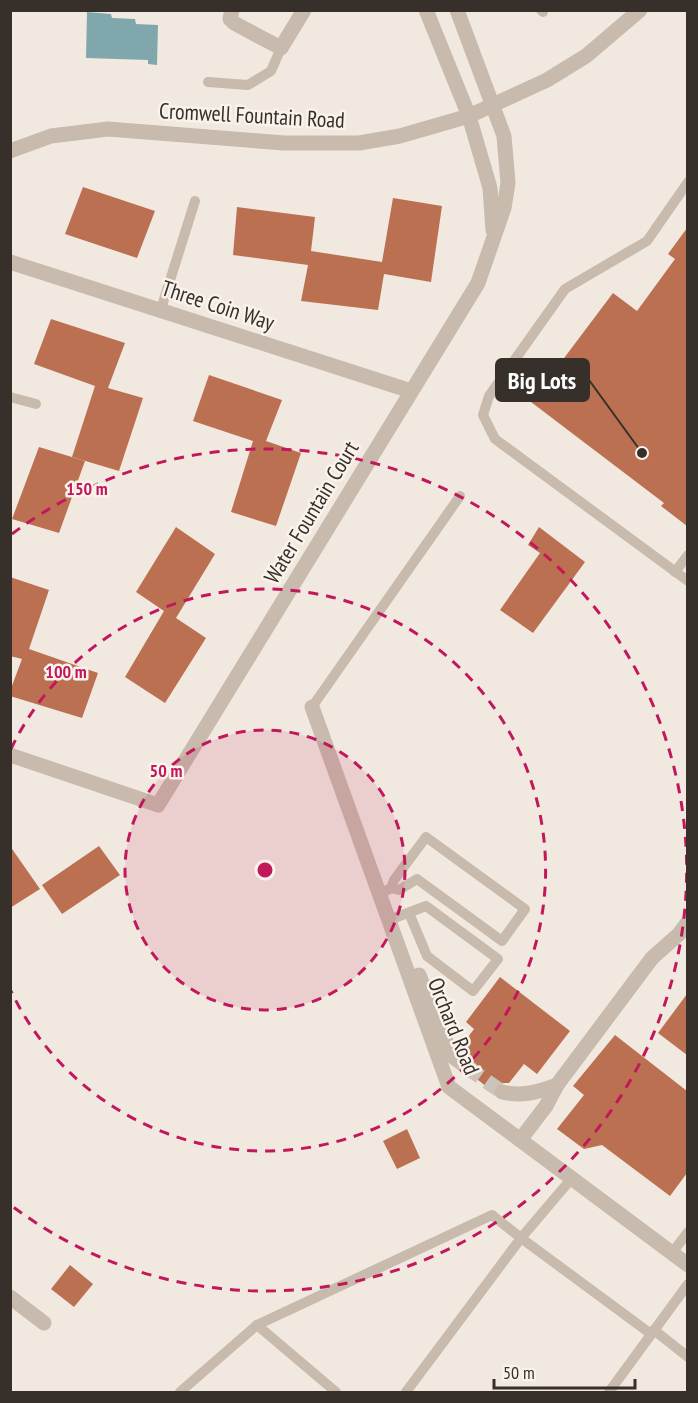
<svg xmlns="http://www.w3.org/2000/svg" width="698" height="1403" font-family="'PT Sans Narrow',sans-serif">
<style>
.water{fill:#80a8ac}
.building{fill:#bc7052}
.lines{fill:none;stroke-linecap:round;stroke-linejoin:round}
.minor-tunnel{stroke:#ccc4bb;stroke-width:15;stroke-dasharray:15 8;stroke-linecap:butt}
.service{stroke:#c8baac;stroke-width:10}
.minor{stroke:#c8baac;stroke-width:15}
.ring{fill:none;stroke:#c2185b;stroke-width:3;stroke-dasharray:10 8}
.labels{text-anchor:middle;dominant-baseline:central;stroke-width:5;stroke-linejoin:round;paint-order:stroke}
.street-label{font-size:22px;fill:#372f2a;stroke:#f9f3eb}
.centre{fill:#c2185b;stroke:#f9f3eb;stroke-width:3}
.ring-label{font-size:18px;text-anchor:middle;font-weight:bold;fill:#c2185b;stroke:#f9f3eb;stroke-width:5;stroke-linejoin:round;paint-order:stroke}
.leader{fill:none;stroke:#372f2a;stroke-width:2}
.callout-dot{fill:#372f2a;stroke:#f9f3eb;stroke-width:2}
.callout{fill:#372f2a;stroke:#372f2a;stroke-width:2}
.callout-label{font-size:24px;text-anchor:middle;font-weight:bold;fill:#fff}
</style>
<rect width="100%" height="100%" fill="#f1e9df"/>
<path class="water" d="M 87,12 L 111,14 L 112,18 L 135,19 L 136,24 L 158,25 L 157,65 L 148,64 L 148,60 L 86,58 Z"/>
<g class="building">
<path d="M 83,187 L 155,211 L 137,258 L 65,234 Z"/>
<path d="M 393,198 L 442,206 L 431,282 L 384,274 L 378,310 L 301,301 L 308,265 L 233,255 L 237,207 L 315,217 L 311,251 L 382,262 Z"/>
<path d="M 687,228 L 687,526 L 661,506 L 664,503 L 531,402 L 613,293 L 637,311 L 675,259 L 668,254 Z"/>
<path d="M 51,319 L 125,343 L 108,388 L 143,398 L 119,471 L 72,457 L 95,386 L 34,364 Z"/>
<path d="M 209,375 L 282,400 L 266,441 L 301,453 L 276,526 L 231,512 L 253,441 L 193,421 Z"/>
<path d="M 39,447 L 85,461 L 59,533 L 12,519 Z"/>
<path d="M 176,527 L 215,554 L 176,618 L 206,638 L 165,703 L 125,677 L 164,611 L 136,592 Z"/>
<path d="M 539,527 L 585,562 L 533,633 L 500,610 L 540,553 L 528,545 Z"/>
<path d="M 10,577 L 49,590 L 29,649 L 98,673 L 82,718 L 10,696 L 10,691 L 22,659 L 10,656 Z"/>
<path d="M 10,846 L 40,889 L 10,908 Z"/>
<path d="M 99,846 L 120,875 L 62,914 L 42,885 Z"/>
<path d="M 500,977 L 570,1031 L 537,1074 L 524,1064 L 509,1083 L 498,1083 L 492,1091 L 473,1076 L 478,1070 L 477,1065 L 464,1053 L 462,1045 L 474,1029 L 466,1022 Z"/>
<path d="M 687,994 L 687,1055 L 658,1033 Z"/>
<path d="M 615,1035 L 687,1091 L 687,1173 L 670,1196 L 602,1145 L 584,1149 L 557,1129 L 584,1095 L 573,1086 Z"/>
<path d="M 407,1129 L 420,1158 L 397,1169 L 383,1141 Z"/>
<path d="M 70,1265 L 93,1284 L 74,1307 L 51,1289 Z"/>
</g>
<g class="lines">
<path class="minor-tunnel" d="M 468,1068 L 502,1092"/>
<g class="service">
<path d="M 541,10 L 543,12"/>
<path d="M 208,82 L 248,85 L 271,71 L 281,48"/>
<path d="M 688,182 L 647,241 L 565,289 L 489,396 L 483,415 L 495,439 L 688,581"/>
<path d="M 161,309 L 195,201"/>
<path d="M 10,397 L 36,404"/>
<path d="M 675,572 L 688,555"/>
<path d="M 312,707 L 460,496"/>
<path d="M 380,894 L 391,888 L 399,890 L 417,879 L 502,941 L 525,909 L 426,837 L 394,880 L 391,888"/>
<path d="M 389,920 L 426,906 L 498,959 L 473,991 L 427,956 L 409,913"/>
<path d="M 672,1253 L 688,1232"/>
<path d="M 654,1330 L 688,1357"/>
<path d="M 180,1392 L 257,1325"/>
<path d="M 336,1392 L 257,1325 L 492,1215 L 521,1238 L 572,1178"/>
<path d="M 406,1392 L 521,1238 L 651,1334"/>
<path d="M 609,1392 L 688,1284"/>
</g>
<g class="minor">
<path d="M 232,10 L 230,19 L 234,23 L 281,48 L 304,10"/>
<path d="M 426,10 L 469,116 L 490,188 L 493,230"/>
<path d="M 10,151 L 51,136 L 108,129 L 284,143 L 359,143 L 400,136 L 469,116 L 547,80 L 586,56 L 640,10"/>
<path d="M 10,262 L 411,391"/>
<path d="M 312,707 L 449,1087 L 688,1265"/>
<path d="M 10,755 L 158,805 L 478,283 L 504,208 L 508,183 L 504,136 L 457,10"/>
<path d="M 419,975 L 452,1056 L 468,1068"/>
<path d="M 502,1092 C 522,1097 538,1092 557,1085"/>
<path d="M 520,1140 L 546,1106 L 557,1085 L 652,958 L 679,934 L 688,922"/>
<path d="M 10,1297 L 44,1323"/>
</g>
</g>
<circle cx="265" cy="870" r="140" fill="#c2185b" fill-opacity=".12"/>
<g class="ring">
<circle cx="265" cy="870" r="140"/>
<path d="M11 749A281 281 0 1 1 11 991"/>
<path d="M12 534A421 421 0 1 1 12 1206"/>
</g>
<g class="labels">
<g class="street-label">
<text transform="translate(252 115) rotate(3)">Cromwell Fountain Road</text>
<text transform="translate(218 305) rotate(18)">Three Coin Way</text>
<text transform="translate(311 512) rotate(-59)">Water Fountain Court</text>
<text transform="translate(454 1026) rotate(68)">Orchard Road</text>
</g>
</g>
<circle cx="265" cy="870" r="9" class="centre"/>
<g class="ring-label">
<text x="87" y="495">150 m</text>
<text x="66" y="678">100 m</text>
<text x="166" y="777">50 m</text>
</g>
<path class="leader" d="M642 453L589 380"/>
<circle class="callout-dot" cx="642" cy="453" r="6"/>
<rect class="callout" x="496" y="359" width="93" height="42" rx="6"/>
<g class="callout-label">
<text x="542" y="389">Big Lots</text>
</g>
<rect width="698" height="1403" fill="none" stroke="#372f2a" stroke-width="24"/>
<path d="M494 1379v9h141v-9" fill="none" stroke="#372f2a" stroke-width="3"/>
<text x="503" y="1379" font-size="18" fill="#372f2a" stroke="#f9f3eb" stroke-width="4.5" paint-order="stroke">50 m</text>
</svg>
